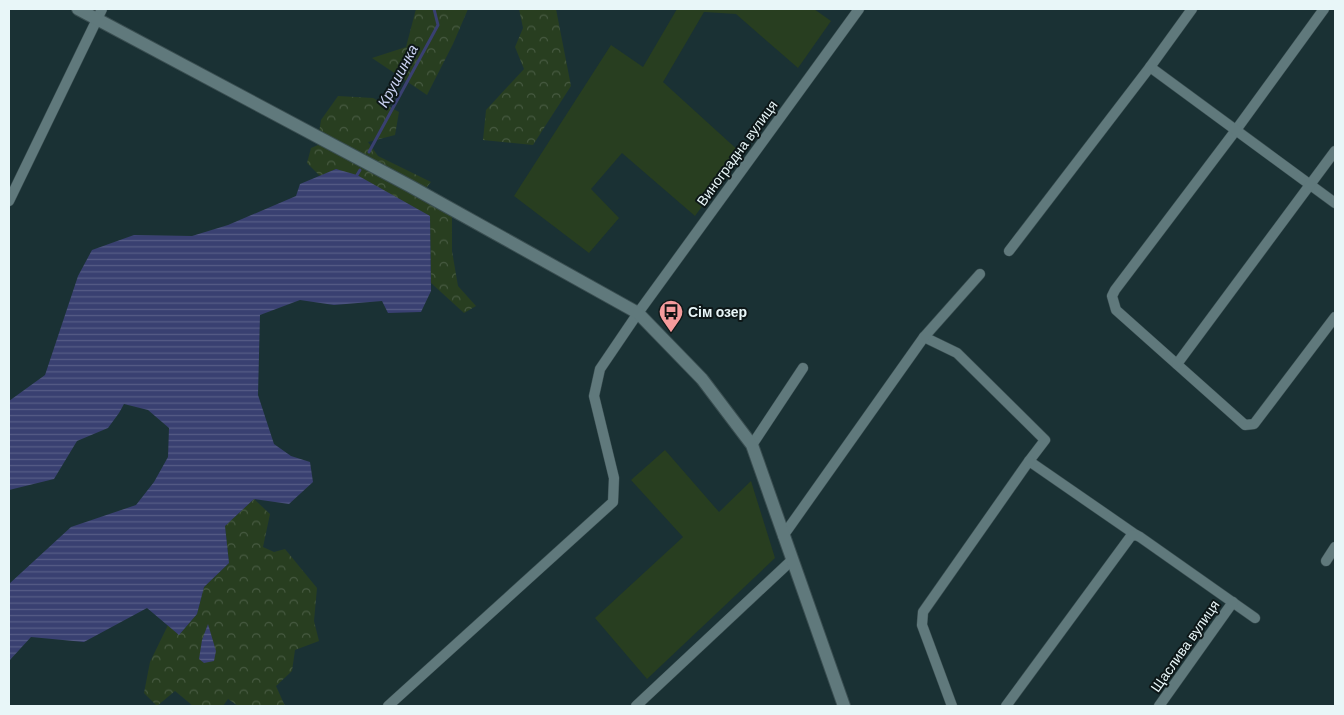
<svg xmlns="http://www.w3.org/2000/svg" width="1344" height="715" font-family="'DM Sans',sans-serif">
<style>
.forest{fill:url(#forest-crowns)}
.garden{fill:#283e20}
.water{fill:url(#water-rules)}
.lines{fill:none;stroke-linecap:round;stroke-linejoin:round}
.stream{stroke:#394071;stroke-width:3}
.minor-casing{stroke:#3a4e51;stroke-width:11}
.tertiary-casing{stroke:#3a4e51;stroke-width:14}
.minor{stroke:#60797c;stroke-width:10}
.tertiary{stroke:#60797c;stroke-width:12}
.labels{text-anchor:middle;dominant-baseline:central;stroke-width:4;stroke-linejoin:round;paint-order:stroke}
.street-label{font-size:14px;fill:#e8f6f8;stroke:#0d1718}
.poi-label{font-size:14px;font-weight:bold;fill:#e8f6f8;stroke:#0d1718;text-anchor:start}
.water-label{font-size:15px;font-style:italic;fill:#cbd2f2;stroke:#0d1718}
</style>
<defs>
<pattern id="forest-crowns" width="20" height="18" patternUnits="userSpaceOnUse" patternTransform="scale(1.25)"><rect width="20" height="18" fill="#283e20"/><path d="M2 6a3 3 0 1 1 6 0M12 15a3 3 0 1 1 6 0" fill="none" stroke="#475a41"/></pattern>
<pattern id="water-rules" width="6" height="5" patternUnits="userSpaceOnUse" patternTransform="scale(1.25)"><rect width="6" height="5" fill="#394071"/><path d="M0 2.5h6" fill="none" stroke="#565c86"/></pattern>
</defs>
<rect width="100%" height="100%" fill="#1a3134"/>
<g class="forest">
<path d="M 416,9 L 468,9 L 453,44 L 427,95 L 372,58 L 406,47 Z"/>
<path d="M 519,9 L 556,9 L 571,86 L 533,145 L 483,140 L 486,110 L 524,69 L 515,47 L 523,28 Z"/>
<path d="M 338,96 L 373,98 L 399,112 L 395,135 L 368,142 L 378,156 L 431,182 L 426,188 L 319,133 L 321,120 Z"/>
<path d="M 318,145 L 339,153 L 452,213 L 452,251 L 458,286 L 476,306 L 464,313 L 431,283 L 430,216 L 336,169 L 320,176 L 307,163 L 311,148 Z"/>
<path d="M 254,499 L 270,514 L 263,547 L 274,552 L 285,549 L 317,588 L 314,621 L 319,641 L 295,650 L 292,671 L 276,686 L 285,706 L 238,706 L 228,699 L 223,706 L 193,706 L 175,691 L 157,706 L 144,693 L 150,662 L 168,625 L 179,635 L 197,614 L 204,587 L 229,563 L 225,526 Z"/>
</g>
<g class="garden">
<path d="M 677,9 L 814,9 L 831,21 L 798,68 L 736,14 L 704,12 L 663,82 L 741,153 L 695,216 L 622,153 L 591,189 L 619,218 L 589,253 L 514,196 L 611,45 L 643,67 Z"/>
<path d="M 665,450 L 719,512 L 751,481 L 775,558 L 647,679 L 595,618 L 683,537 L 631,480 Z"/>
</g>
<g class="water">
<path d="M 336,169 L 357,175 L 430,216 L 431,291 L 421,312 L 388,313 L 382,301 L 334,305 L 300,300 L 260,315 L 258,395 L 274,444 L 291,456 L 310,462 L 313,482 L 289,504 L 254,499 L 225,526 L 229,563 L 204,587 L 197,614 L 179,635 L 147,608 L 84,642 L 31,637 L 9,661 L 9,584 L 71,527 L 136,505 L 154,482 L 168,457 L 169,428 L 148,410 L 124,404 L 119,413 L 108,428 L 77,441 L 54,479 L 9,490 L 9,401 L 45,375 L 78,276 L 92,250 L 134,235 L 192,236 L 228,225 L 296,196 L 300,184 Z"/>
<path d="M 208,624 L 216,651 L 214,661 L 204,663 L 199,659 L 202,640 Z"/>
</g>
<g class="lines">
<g class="stream">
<path d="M 369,152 L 438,25 L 434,9"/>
<path d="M 357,175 L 360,170"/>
</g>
<defs>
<g id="minor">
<path d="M 1324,9 L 1236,130 L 1115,290 L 1112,296 L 1116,310 L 1245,425 L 1254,424 L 1335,317"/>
<path d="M 1150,67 L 1335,203"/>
<path d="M 9,201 L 102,9"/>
<path d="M 1009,251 L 1150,67 L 1192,9"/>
<path d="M 924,337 L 957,353 L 1045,440 L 1029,461"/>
<path d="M 1177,364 L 1335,151"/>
<path d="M 752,445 L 803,368"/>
<path d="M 783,536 L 924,337 L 980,274"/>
<path d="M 1326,561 L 1335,547"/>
<path d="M 388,706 L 613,502 L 614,478 L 594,396 L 600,369 L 638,313 L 859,9"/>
<path d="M 636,706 L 792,560"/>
<path d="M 952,706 L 922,625 L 923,612 L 1029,461 L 1136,535"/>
<path d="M 1006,706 L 1131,536 L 1136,535 L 1140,537 L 1255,618"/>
<path d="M 1159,706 L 1233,602"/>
</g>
<path id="tertiary" d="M 78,9 L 410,186 L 638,313 L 702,379 L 752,445 L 844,706"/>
</defs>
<use href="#minor" class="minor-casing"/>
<use href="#tertiary" class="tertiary-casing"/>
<use href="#minor" class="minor"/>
<use href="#tertiary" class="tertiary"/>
</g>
<defs>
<symbol id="bus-pin" viewBox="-11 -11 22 30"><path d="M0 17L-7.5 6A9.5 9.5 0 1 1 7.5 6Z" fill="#f59b9c" stroke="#0d1718"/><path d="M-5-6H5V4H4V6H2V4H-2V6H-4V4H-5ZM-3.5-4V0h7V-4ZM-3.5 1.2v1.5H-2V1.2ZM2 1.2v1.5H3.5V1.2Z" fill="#111"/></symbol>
</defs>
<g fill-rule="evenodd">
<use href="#bus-pin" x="657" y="298" width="28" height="38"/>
</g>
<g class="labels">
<g class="street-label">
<text transform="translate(737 153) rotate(-54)">Виноградна вулиця</text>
<text transform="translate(1185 646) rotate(-55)">Щаслива вулиця</text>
</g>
<g class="poi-label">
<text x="688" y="312">Сім озер</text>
</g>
<g class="water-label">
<text transform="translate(398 76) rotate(-62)">Крушинка</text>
</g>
</g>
<rect width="1344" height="715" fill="none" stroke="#e8f6f8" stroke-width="20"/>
</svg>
